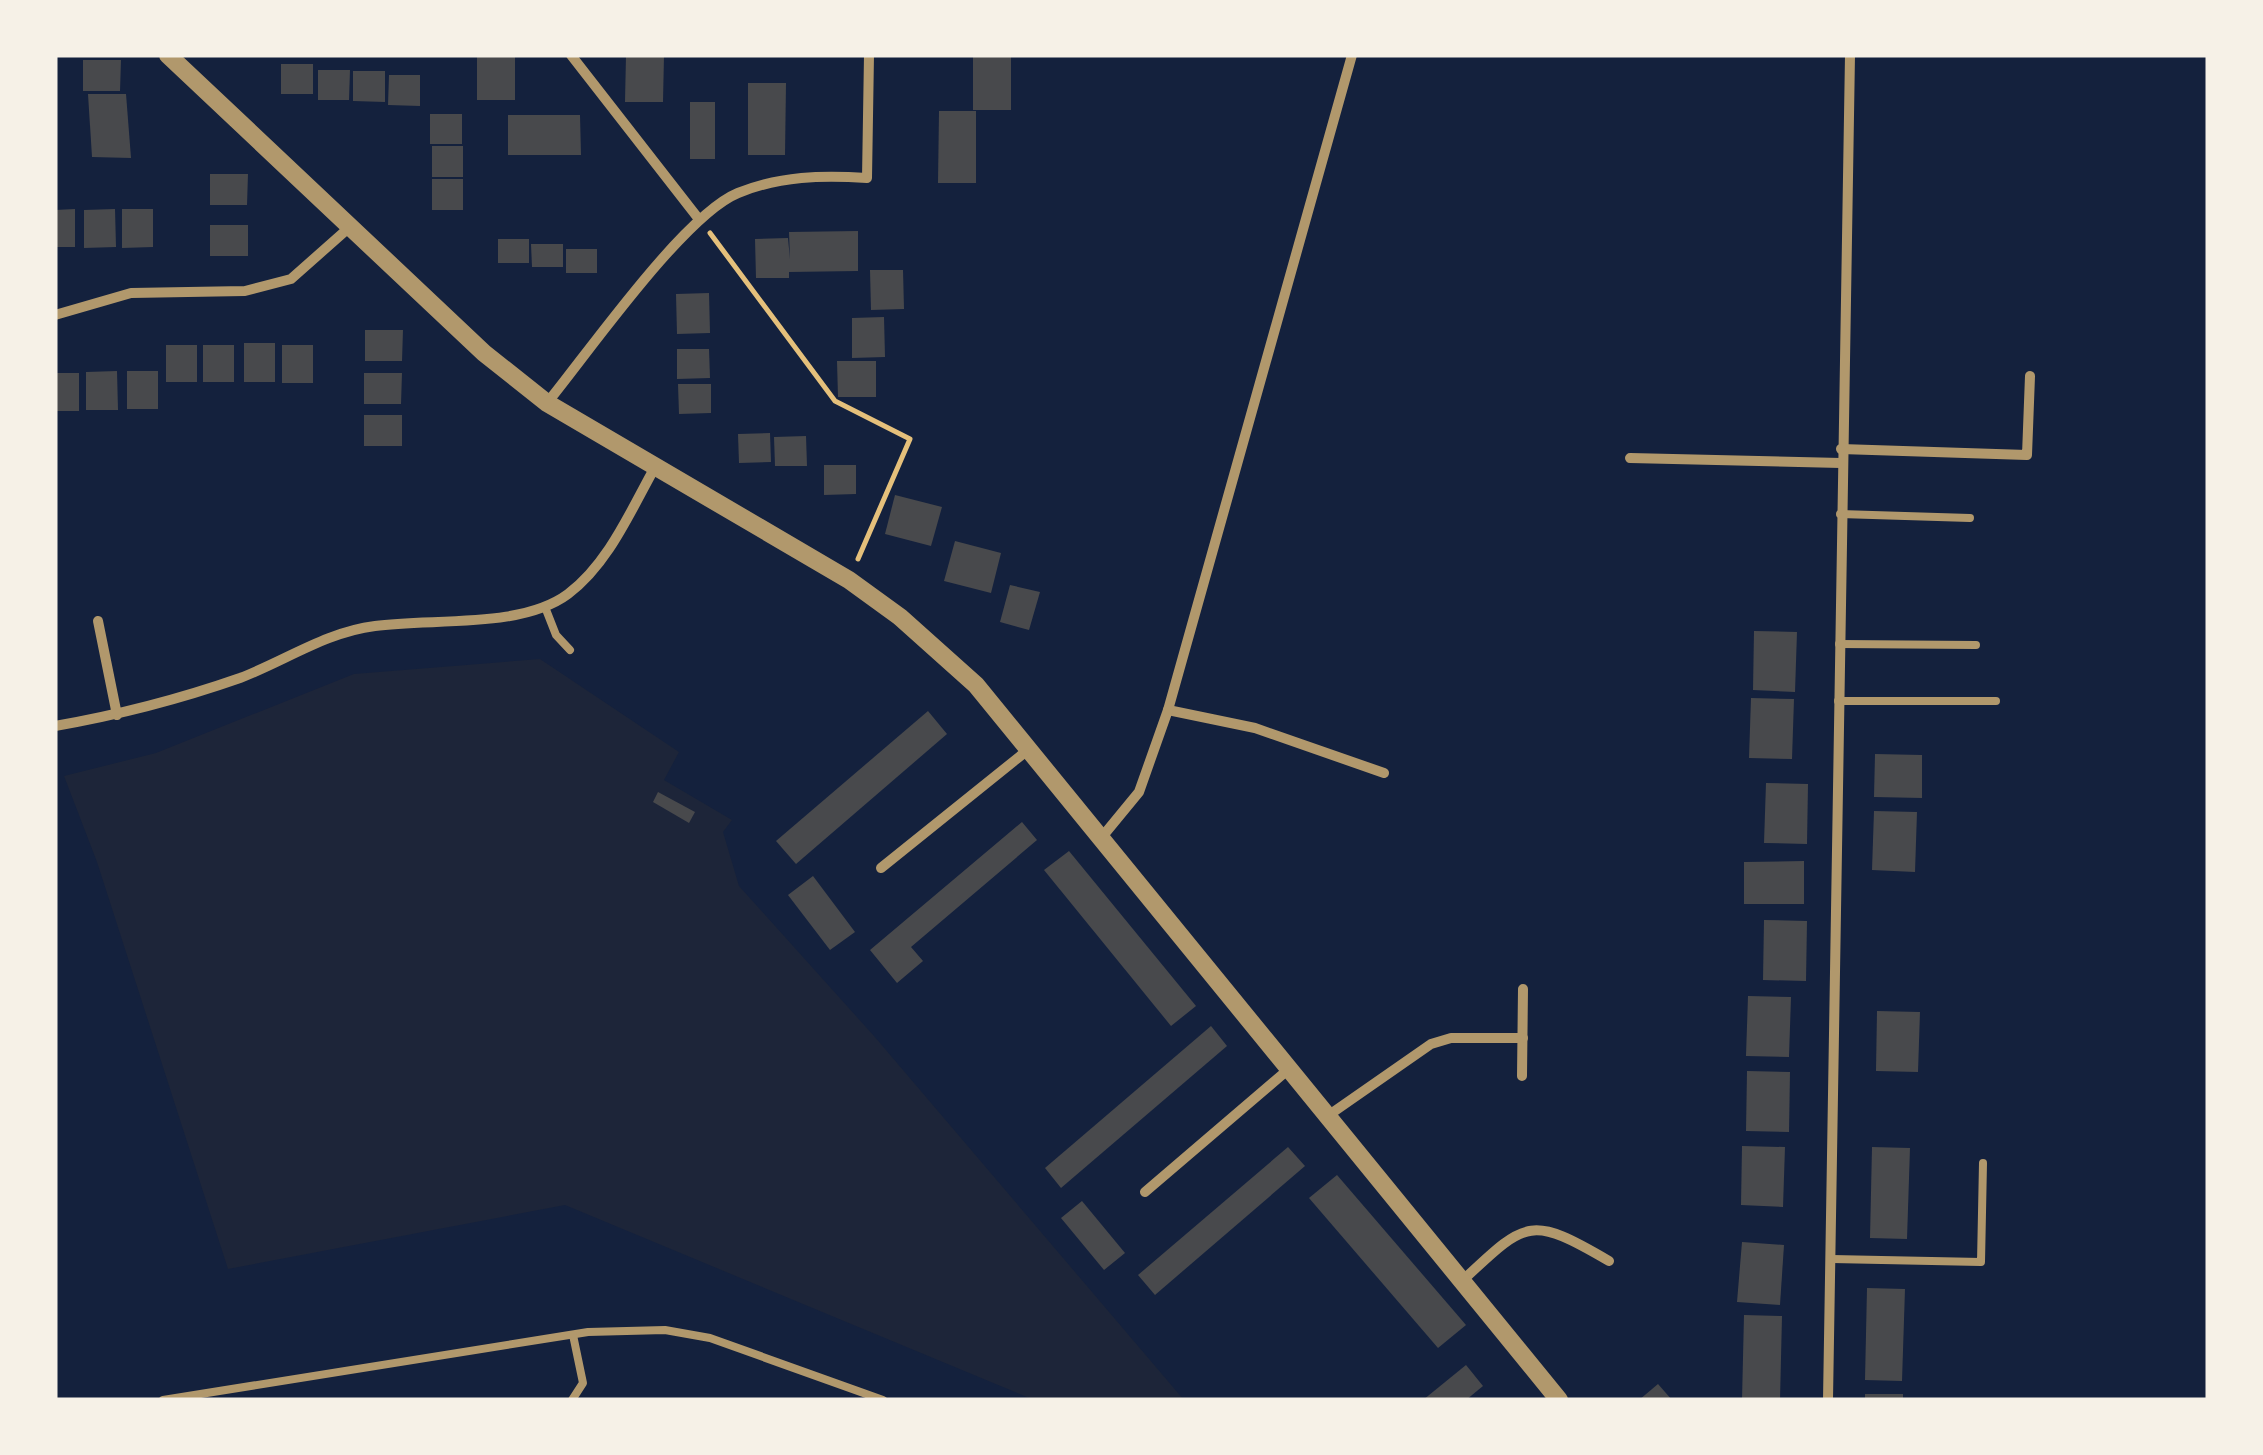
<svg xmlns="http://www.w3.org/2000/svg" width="2263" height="1455" font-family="Commissioner,sans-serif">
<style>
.green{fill:#1d2539}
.building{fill:#48494c}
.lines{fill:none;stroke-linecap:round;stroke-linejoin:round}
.path{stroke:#e5c07b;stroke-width:5}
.service{stroke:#b1986c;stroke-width:8}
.minor{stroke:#b1986c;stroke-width:10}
.tertiary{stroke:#b1986c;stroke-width:18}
</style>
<rect width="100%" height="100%" fill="#14213d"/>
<path class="green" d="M 540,659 L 679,752 L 664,780 L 732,820 L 723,832 L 739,886 L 874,1036 L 1184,1400 L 1034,1400 L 565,1205 L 228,1269 L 97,862 L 64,776 L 156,753 L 354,674 Z"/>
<g class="building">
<rect x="477" y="55" width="38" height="45"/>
<path d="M 626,55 L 664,55 L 663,102 L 625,102 Z"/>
<rect x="973" y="55" width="38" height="55"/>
<path d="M 83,60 L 121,60 L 120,91 L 83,91 Z"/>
<rect x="281" y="64" width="32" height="30"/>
<path d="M 318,70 L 350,70 L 349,100 L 318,100 Z"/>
<path d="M 353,71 L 385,71 L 385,102 L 353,101 Z"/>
<path d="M 389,75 L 420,75 L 420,106 L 388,105 Z"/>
<path d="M 748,83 L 786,83 L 785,155 L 748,155 Z"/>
<path d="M 88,94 L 126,94 L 131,158 L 92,157 Z"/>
<rect x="690" y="102" width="25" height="57"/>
<path d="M 939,111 L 976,111 L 976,183 L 938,183 Z"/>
<rect x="430" y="114" width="32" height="30"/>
<path d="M 508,115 L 580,115 L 581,155 L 508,155 Z"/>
<rect x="432" y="146" width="31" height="31"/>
<path d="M 210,174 L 248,174 L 247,205 L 210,205 Z"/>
<rect x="432" y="179" width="31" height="31"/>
<path d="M 75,209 L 75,247 L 55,247 L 55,210 Z"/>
<path d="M 115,209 L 116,247 L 84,248 L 84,210 Z"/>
<path d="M 122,209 L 153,209 L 153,247 L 122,248 Z"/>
<rect x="210" y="225" width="38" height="31"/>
<path d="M 858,231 L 858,271 L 789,272 L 789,278 L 756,278 L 755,239 L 788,238 L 790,259 L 789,232 Z"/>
<rect x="498" y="239" width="31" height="24"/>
<path d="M 531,244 L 563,244 L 563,267 L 532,267 Z"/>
<rect x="566" y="249" width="31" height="24"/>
<path d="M 870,270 L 903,270 L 904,309 L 871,310 Z"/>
<path d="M 709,293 L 710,333 L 677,334 L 676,294 Z"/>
<path d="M 884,317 L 885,357 L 852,358 L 852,318 Z"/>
<path d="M 365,330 L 403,330 L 402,361 L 365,361 Z"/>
<rect x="244" y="343" width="31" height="39"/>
<rect x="166" y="345" width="31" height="37"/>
<rect x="203" y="345" width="31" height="37"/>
<rect x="282" y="345" width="31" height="38"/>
<path d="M 677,349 L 709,349 L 710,378 L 677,379 Z"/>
<path d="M 837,361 L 876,361 L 876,397 L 838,397 Z"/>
<path d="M 117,371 L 118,410 L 86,410 L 86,372 Z"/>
<rect x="127" y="371" width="31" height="38"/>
<rect x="55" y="373" width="24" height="38"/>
<path d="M 364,373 L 402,373 L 401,404 L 364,404 Z"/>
<path d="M 678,384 L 711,384 L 711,413 L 679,414 Z"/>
<rect x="364" y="415" width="38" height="31"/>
<path d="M 770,433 L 771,462 L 739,463 L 738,434 Z"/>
<path d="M 806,436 L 807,466 L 775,466 L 774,437 Z"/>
<path d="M 824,465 L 856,465 L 856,494 L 824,495 Z"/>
<path d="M 895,495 L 942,507 L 931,546 L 885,534 Z"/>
<path d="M 955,541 L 1001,553 L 991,593 L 944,581 Z"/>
<path d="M 1010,585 L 1040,592 L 1029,630 L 1000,622 Z"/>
<path d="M 1754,631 L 1797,632 L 1795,692 L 1753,690 Z"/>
<path d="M 1751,698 L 1794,699 L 1792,759 L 1749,758 Z"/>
<path d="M 928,711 L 947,734 L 796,864 L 776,841 Z"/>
<path d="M 1875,754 L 1922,755 L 1922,798 L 1874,797 Z"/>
<path d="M 1766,783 L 1808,784 L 1807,844 L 1764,843 Z"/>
<path d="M 658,792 L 695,812 L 689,823 L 653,802 Z"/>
<path d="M 1874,811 L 1917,812 L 1915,872 L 1872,870 Z"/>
<path d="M 1022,822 L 1037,840 L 911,947 L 923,961 L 897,983 L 870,950 Z"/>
<path d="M 1069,851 L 1196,1006 L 1171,1026 L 1044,870 Z"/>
<path d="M 1804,861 L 1804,904 L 1744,904 L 1744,862 Z"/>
<path d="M 813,876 L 855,932 L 830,950 L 788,895 Z"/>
<path d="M 1764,920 L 1807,921 L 1806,981 L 1763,980 Z"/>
<path d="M 1748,996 L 1791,997 L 1789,1057 L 1746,1056 Z"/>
<path d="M 1877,1011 L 1920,1012 L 1918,1072 L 1876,1071 Z"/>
<path d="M 1211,1026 L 1227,1046 L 1061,1188 L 1045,1168 Z"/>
<path d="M 1747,1071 L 1790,1072 L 1789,1132 L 1746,1131 Z"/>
<path d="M 1742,1146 L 1785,1147 L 1783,1207 L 1741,1205 Z"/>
<path d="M 1288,1147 L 1305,1166 L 1155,1295 L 1138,1275 Z"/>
<path d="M 1872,1147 L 1910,1148 L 1907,1239 L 1870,1238 Z"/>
<path d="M 1337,1175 L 1466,1325 L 1438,1348 L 1309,1198 Z"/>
<path d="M 1082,1201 L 1125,1253 L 1104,1270 L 1061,1218 Z"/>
<path d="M 1742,1242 L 1784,1245 L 1780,1305 L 1737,1302 Z"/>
<path d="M 1867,1288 L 1905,1289 L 1902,1381 L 1865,1380 Z"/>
<path d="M 1744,1315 L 1782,1316 L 1780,1400 L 1742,1400 Z"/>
<path d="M 1466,1365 L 1483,1386 L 1466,1400 L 1423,1400 Z"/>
<path d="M 1658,1384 L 1672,1400 L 1639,1400 Z"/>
<rect x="1865" y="1394" width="38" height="6"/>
</g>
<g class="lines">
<path class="path" d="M 710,233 L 835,401 L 910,439 L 858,559"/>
<g class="service">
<path d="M 1840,514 L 1970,518"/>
<path d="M 545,607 L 556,635 L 570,650"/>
<path d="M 1839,644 L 1976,645"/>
<path d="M 1838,701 L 1996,701"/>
<path d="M 1832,1259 L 1981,1262 L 1983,1163"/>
<path d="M 163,1400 L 588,1332 L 665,1330 L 710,1338 L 883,1400"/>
<path d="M 572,1400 L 583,1383 L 573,1335"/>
</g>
<g class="minor">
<path d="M 571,55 L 698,218"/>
<path d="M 55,315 L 131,293 L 245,291 L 291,279 L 352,225"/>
<path d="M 547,403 C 588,353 684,215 738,193 C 780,176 822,175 867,178 L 869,55"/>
<path d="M 1841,449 L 2027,455 L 2030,376"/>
<path d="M 1630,458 L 1841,463"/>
<path d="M 98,621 L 117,715"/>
<path d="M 1168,710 L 1255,728 L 1384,773"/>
<path d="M 55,726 C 118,715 180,699 240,678 C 285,661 326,632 375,626 C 432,618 521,629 568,594 C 608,564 630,512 654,469"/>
<path d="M 1102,837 L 1139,792 L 1168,710 L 1352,55"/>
<path d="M 881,868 L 1029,749"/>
<path d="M 1522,1076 L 1523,989"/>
<path d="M 1329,1115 L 1431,1044 L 1451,1038 L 1523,1038"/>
<path d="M 1145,1192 L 1290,1068"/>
<path d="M 1461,1282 C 1526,1221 1529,1214 1609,1261"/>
<path d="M 1828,1400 L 1850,55"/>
</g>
<path class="tertiary" d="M 168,55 L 484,353 L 547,403 L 849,580 L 900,617 L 976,685 L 1559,1400"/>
</g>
<rect width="2263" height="1455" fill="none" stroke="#f6f1e7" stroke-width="115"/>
</svg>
